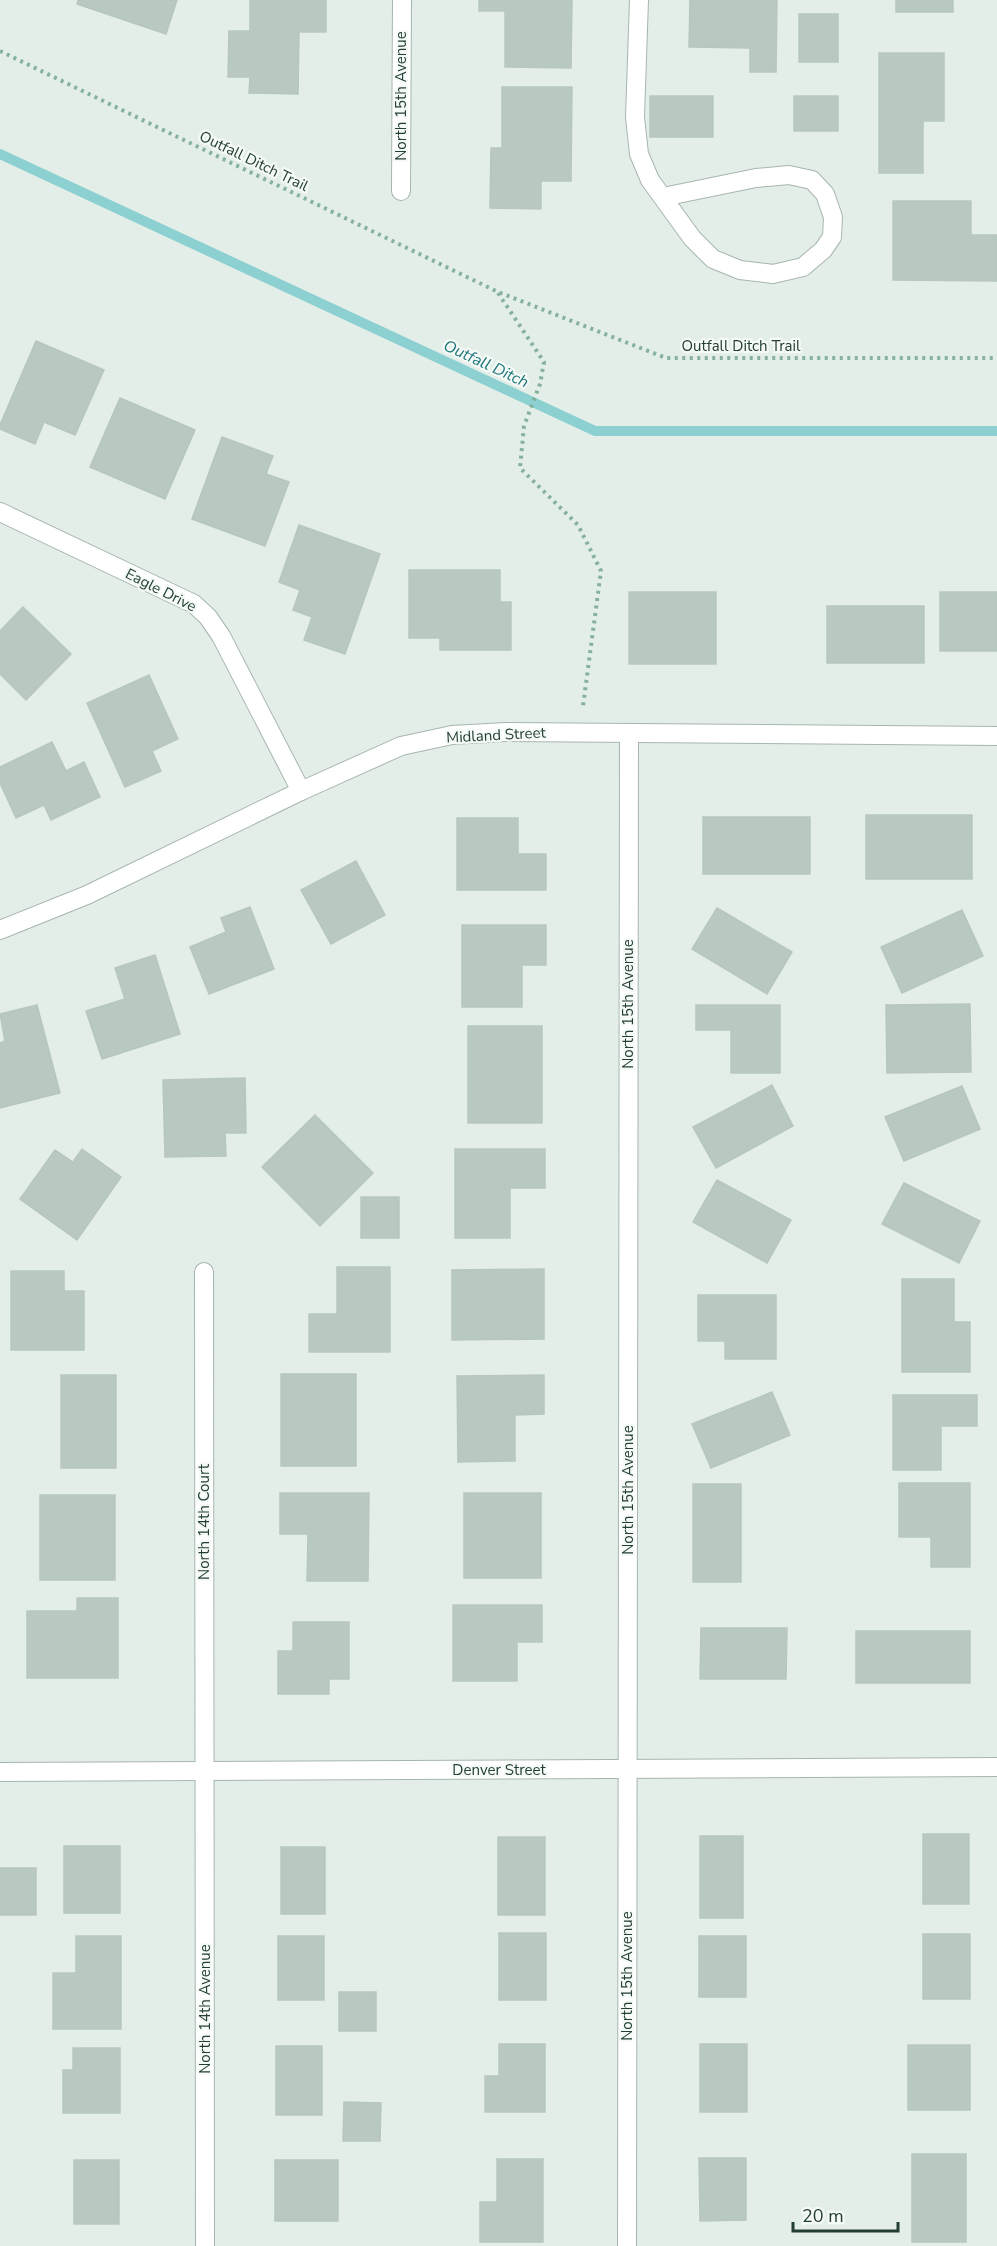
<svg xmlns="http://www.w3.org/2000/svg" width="997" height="2246" font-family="'Nunito Sans',sans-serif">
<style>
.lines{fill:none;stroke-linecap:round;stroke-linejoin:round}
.stream{stroke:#8dd0d2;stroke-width:10}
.building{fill:#b9c8c1;stroke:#b6c7be;stroke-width:1.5}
.minor-casing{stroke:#a6b6ae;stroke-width:20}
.path{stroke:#85b19e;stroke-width:4;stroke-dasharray:3 4.5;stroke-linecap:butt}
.minor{stroke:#fff;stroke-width:18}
.labels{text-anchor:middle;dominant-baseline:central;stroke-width:4.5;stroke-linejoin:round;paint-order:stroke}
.street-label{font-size:15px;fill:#233f34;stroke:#f5faf7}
.water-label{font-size:16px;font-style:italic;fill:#1d777b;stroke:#f5faf7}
</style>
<rect width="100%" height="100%" fill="#e4eee8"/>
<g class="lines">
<path class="stream" d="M 0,154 L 595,431 L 997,431"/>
</g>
<g class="building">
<path d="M 78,0 L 177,0 L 166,34 L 77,4 Z"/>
<path d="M 250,0 L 326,0 L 326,32 L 299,32 L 298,94 L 249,93 L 250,77 L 228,77 L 229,31 L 250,31 Z"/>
<path d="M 479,0 L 572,0 L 571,68 L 505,67 L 505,11 L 479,11 Z"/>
<path d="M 690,0 L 777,0 L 776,72 L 750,72 L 750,48 L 689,47 Z"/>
<rect x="896" y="0" width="57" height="12"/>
<rect x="799" y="14" width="39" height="48"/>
<path d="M 879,53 L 944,53 L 944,121 L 923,121 L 923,173 L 879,173 Z"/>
<path d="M 502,87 L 572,87 L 571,181 L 541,181 L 541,209 L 490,208 L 491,148 L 502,148 Z"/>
<rect x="650" y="96" width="63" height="41"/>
<rect x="794" y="96" width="44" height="35"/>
<path d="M 893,201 L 971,201 L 971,235 L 997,235 L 997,281 L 893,280 Z"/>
<path d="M 36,341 L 104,370 L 75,435 L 44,422 L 35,444 L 0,429 L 0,425 Z"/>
<path d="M 120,398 L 195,430 L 165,499 L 90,467 Z"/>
<path d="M 222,437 L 273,456 L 266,474 L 289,482 L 265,546 L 192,519 Z"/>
<path d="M 299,525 L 380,554 L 345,654 L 304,640 L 312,617 L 293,610 L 300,590 L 279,582 Z"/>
<path d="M 409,570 L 500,570 L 500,602 L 511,602 L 511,650 L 440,650 L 440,638 L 409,638 Z"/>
<rect x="629" y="592" width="87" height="72"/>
<rect x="940" y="592" width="57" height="59"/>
<rect x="827" y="606" width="97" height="57"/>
<path d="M 23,607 L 71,654 L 26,700 L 0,674 L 0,631 Z"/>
<path d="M 149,675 L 178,739 L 152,751 L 161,771 L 125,787 L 87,703 Z"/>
<path d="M 52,742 L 66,771 L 84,762 L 100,797 L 51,820 L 44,805 L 16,818 L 0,783 L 0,767 Z"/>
<rect x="866" y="815" width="106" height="64"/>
<rect x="703" y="817" width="107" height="57"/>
<path d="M 457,818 L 518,818 L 518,854 L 546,854 L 546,890 L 457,890 Z"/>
<path d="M 356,861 L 385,915 L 331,944 L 301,890 Z"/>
<path d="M 250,907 L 274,969 L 209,994 L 190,947 L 226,932 L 221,918 Z"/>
<path d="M 717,908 L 792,952 L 767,994 L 692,949 Z"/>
<path d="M 962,910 L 983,956 L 902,993 L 881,947 Z"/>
<path d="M 462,925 L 546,925 L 546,965 L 522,965 L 522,1007 L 462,1007 Z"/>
<path d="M 155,955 L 180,1034 L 102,1059 L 86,1011 L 125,999 L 115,968 Z"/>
<path d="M 970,1004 L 971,1072 L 887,1073 L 886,1005 Z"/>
<path d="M 37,1005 L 60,1093 L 0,1108 L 0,1043 L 5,1041 L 0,1014 Z"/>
<path d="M 696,1005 L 780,1005 L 780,1073 L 731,1073 L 731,1030 L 696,1030 Z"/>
<rect x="468" y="1026" width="74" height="97"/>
<path d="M 245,1078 L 246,1133 L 225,1133 L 226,1156 L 165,1157 L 163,1080 Z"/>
<path d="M 772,1085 L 793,1126 L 716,1168 L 693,1127 Z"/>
<path d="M 962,1086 L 980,1129 L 904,1161 L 885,1117 Z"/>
<path d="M 315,1115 L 373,1173 L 320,1226 L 262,1167 Z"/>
<path d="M 82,1149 L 121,1177 L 77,1240 L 20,1199 L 55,1150 L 73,1162 Z"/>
<path d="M 455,1149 L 545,1149 L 545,1188 L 510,1188 L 510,1238 L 455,1238 Z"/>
<path d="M 717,1180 L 791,1220 L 767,1263 L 693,1222 Z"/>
<path d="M 904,1183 L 980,1221 L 959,1263 L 882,1224 Z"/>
<rect x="361" y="1197" width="38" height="41"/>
<path d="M 337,1267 L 390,1267 L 390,1352 L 309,1352 L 309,1314 L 337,1314 Z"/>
<path d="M 544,1269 L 544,1339 L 452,1340 L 452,1270 Z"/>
<path d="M 11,1271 L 64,1271 L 64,1291 L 84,1291 L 84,1350 L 11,1350 Z"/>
<path d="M 902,1279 L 954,1279 L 954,1322 L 970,1322 L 970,1372 L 902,1372 Z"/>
<path d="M 698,1295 L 776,1295 L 776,1359 L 725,1359 L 725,1341 L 698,1341 Z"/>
<rect x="281" y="1374" width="75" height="92"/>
<rect x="61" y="1375" width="55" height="93"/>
<path d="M 544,1375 L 544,1414 L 515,1415 L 515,1461 L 458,1462 L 457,1376 Z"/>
<path d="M 772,1392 L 790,1435 L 711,1468 L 692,1424 Z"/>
<path d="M 893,1395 L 977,1395 L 977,1426 L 941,1426 L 941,1470 L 893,1470 Z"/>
<path d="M 899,1483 L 970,1483 L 970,1567 L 931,1567 L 931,1537 L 899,1537 Z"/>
<rect x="693" y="1484" width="48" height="98"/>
<path d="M 280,1493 L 369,1493 L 368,1581 L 307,1581 L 308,1534 L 280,1534 Z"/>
<rect x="464" y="1493" width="77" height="85"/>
<rect x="40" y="1495" width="75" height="85"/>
<path d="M 77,1598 L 118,1598 L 118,1678 L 27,1678 L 27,1611 L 77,1611 Z"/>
<path d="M 453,1605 L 542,1605 L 542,1642 L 517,1642 L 517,1681 L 453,1681 Z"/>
<path d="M 293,1622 L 349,1622 L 349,1679 L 329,1679 L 329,1694 L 278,1694 L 278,1651 L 293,1651 Z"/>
<path d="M 701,1628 L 787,1628 L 786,1679 L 700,1679 Z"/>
<rect x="856" y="1631" width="114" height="52"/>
<rect x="923" y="1834" width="46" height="70"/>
<rect x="700" y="1836" width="43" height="82"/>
<rect x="498" y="1837" width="47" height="78"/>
<rect x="64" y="1846" width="56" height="67"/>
<rect x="281" y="1847" width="44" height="67"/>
<rect x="0" y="1868" width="36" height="47"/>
<rect x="499" y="1933" width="47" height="67"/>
<rect x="923" y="1934" width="47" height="65"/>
<path d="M 76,1936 L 121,1936 L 121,2029 L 53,2029 L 53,1973 L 76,1973 Z"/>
<rect x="278" y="1936" width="46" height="64"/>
<rect x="699" y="1936" width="47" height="61"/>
<rect x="339" y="1992" width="37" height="39"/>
<path d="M 499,2044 L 545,2044 L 545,2112 L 485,2112 L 485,2076 L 499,2076 Z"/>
<rect x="700" y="2044" width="47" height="68"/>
<rect x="908" y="2045" width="62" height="65"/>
<rect x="276" y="2046" width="46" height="69"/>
<path d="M 73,2048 L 120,2048 L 120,2113 L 63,2113 L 63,2070 L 73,2070 Z"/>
<path d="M 344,2102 L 381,2103 L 380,2141 L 343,2141 Z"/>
<rect x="912" y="2154" width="54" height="88"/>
<path d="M 699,2158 L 746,2158 L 746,2220 L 700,2221 Z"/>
<path d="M 497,2159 L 543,2159 L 543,2242 L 480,2242 L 480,2202 L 497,2202 Z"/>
<rect x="74" y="2160" width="45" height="64"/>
<rect x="275" y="2160" width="63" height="61"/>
</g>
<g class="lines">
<defs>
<g id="minor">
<path d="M 639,0 L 635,117 L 639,154 L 650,180 L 692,238 L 713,259 L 740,270 L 773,274 L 803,267 L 823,250 L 832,237 L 833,217 L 825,194 L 812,180 L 789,175 L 756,178 L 663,197"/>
<path d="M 401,191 L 402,0"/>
<path d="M 0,512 L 194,604 L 208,617 L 221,636 L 301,791"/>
<path d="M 0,930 L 87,895 L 301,791 L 401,746 L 452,735 L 506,732 L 997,736"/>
<path d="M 204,1272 L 205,2246"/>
<path d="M 0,1772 L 997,1767"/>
<path d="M 627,2246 L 629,733"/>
</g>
</defs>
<use href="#minor" class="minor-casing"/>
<g class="path">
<path d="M 0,51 L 498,292 L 666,358 L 997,358"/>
<path d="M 498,293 L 544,362 L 540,384 L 524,426 L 520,468 L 578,525 L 601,571 L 583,706"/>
</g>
<use href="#minor" class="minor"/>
</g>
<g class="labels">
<g class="street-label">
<text transform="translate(401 96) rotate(-90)">North 15th Avenue</text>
<text transform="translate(254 161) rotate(26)">Outfall Ditch Trail</text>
<text x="741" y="346">Outfall Ditch Trail</text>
<text transform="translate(161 590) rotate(27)">Eagle Drive</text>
<text transform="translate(496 735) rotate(-3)">Midland Street</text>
<text transform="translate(628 1004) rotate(-90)">North 15th Avenue</text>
<text transform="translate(628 1490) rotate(-90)">North 15th Avenue</text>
<text transform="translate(204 1522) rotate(-90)">North 14th Court</text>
<text x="499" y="1770">Denver Street</text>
<text transform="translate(627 1976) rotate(-90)">North 15th Avenue</text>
<text transform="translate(205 2009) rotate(-90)">North 14th Avenue</text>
</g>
<g class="water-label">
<text transform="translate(486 364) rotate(25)">Outfall Ditch</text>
</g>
</g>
<path d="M793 2222v9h105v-9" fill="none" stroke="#233f34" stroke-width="3"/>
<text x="802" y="2222" font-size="18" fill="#233f34" stroke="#f5faf7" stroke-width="4.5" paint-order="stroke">20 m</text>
</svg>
